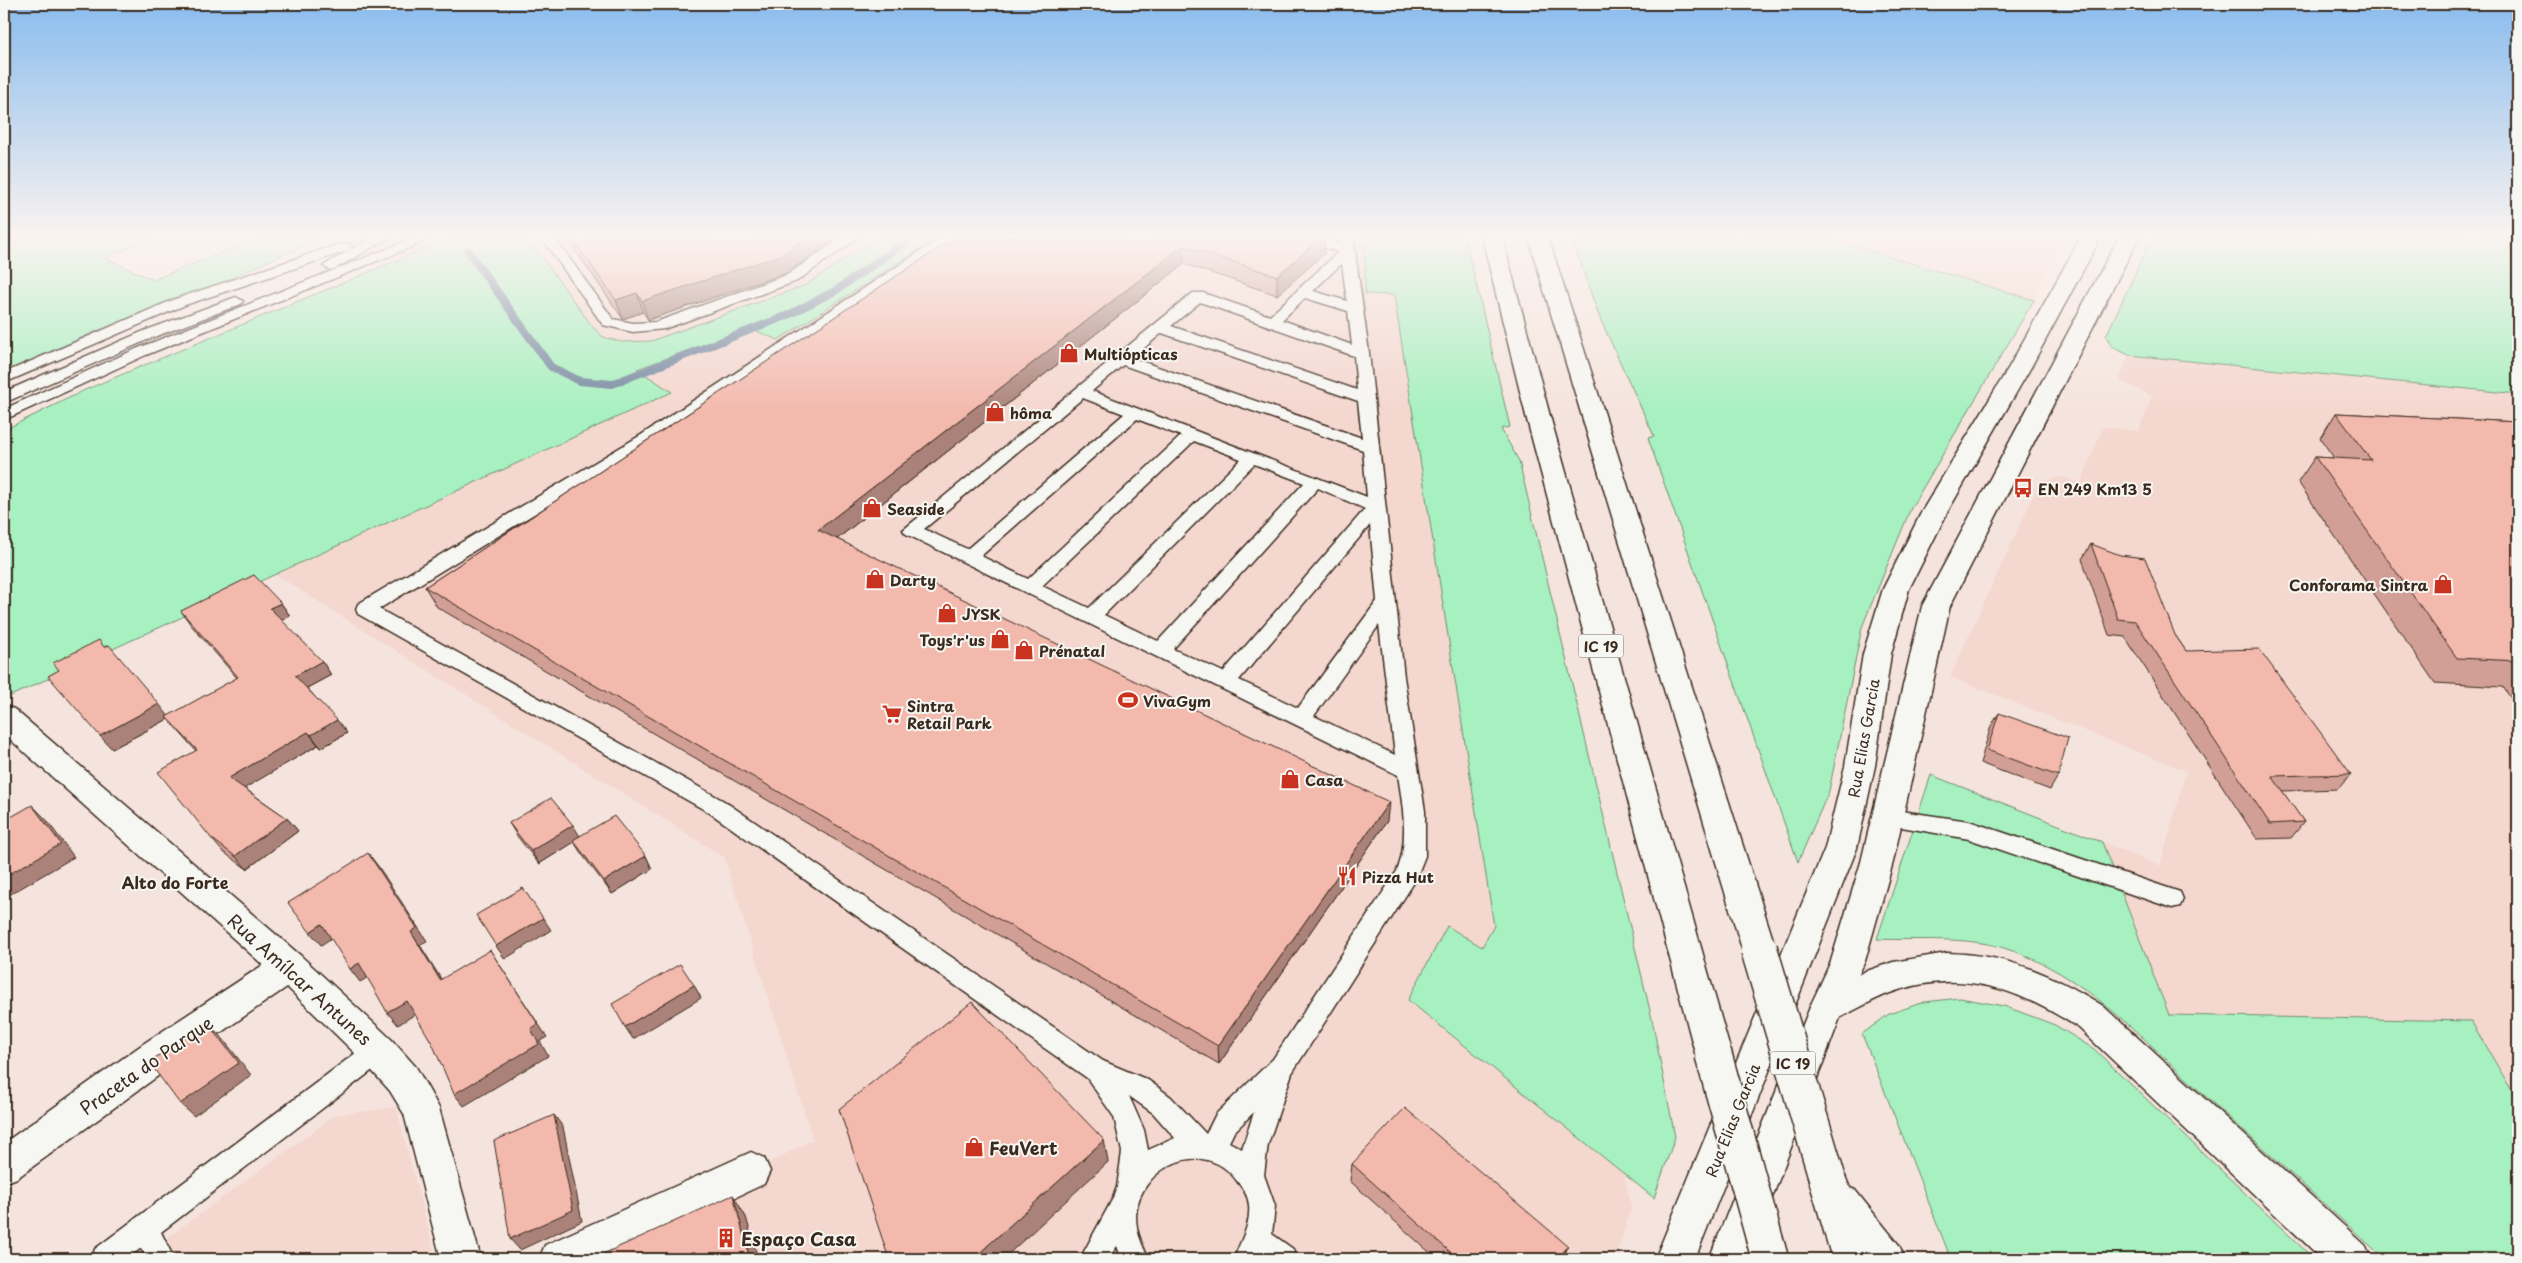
<svg xmlns="http://www.w3.org/2000/svg" width="2522" height="1263" font-family="'Playpen Sans',sans-serif">
<style>
.built{fill:#f4d7cf}
.green{fill:#a7f0bf;stroke:#718d6e}
.lines{fill:none;stroke-linecap:round;stroke-linejoin:round}
.stream{stroke:#7689a0;stroke-width:8}
.service-casing{stroke:#3b2a1e;stroke-width:3}
.minor-casing{stroke:#3b2a1e;stroke-width:3}
.tertiary-casing{stroke:#3b2a1e;stroke-width:3}
.trunk-casing{stroke:#3b2a1e;stroke-width:3}
.service{fill:#f6f6f2;fill-rule:evenodd}
.minor{fill:#f6f6f2;fill-rule:evenodd}
.tertiary{fill:#f6f6f2;fill-rule:evenodd}
.trunk{fill:#f6f6f2;fill-rule:evenodd}
.trunk-bridge-casing{stroke:#3b2a1e;stroke-width:39;stroke-linecap:butt}
.trunk-bridge{stroke:#f6f6f2;stroke-width:36}
.wall{fill:#d19f95;stroke:#3b2a1e}
.shaded-wall{fill:#aa8279;stroke:#3b2a1e}
.building{fill:#f3b9ad;stroke:#3b2a1e}
.labels{text-anchor:middle;dominant-baseline:central;stroke-width:4;stroke-linejoin:round;paint-order:stroke}
.shield{fill:#f6f6f2;stroke:#73675e;stroke-width:1}
.shield-label{font-size:14px;font-weight:bold;fill:#3b2a1e}
.poi-label{font-size:15px;font-weight:bold;fill:#3b2a1e;stroke:#f6f6f2;text-anchor:start}
.street-label{font-size:15px;fill:#3b2a1e;stroke:#f6f6f2}
.neighbourhood-label{font-size:16px;font-weight:bold;fill:#3b2a1e;stroke:#f6f6f2}
.near-street-label{font-size:18px;fill:#3b2a1e;stroke:#f6f6f2}
.near-poi-label{font-size:18px;font-weight:bold;fill:#3b2a1e;stroke:#f6f6f2;text-anchor:start}
</style>
<rect width="100%" height="100%" fill="#f5e4dd"/>
<filter id="ink" filterUnits="userSpaceOnUse"><feTurbulence type="fractalNoise" baseFrequency=".02" numOctaves="2"/><feDisplacementMap in="SourceGraphic" scale="10" xChannelSelector="R" yChannelSelector="G"/><feConvolveMatrix kernelMatrix="1 2 1 2 8 2 1 2 1" color-interpolation-filters="sRGB"/></filter>
<g filter="url(#ink)">
<g class="built">
<path d="M 334,237 L 1426,237 L 1631,1208 L 1615,1259 L 579,1259 L 813,1140 L 724,857 L 276,575 L 635,409 Z"/>
<path d="M 1824,237 L 2061,237 L 2034,300 Z"/>
<path d="M 2152,237 L 2518,237 L 2518,1101 L 2471,1021 L 2168,1015 L 2102,842 L 2160,866 L 2186,771 L 1950,677 L 2040,481 L 2062,477 L 2081,483 L 2103,427 L 2139,431 L 2152,396 L 2121,381 L 2120,378 L 2129,355 L 2112,347 L 2106,336 Z"/>
<path d="M 396,1107 L 436,1259 L 138,1259 L 336,1115 Z"/>
</g>
<g class="green">
<path d="M 4,237 L 153,237 L 105,258 L 153,280 L 260,237 L 322,237 L 214,286 L 97,331 L 4,372 Z"/>
<path d="M 453,237 L 527,237 L 592,326 L 603,337 L 621,342 L 651,341 L 806,285 L 878,237 L 938,237 L 778,340 L 749,328 L 637,369 L 672,392 L 4,699 L 4,430 L 87,389 Z"/>
<path d="M 1365,237 L 1465,237 L 1510,427 L 1501,429 L 1519,461 L 1652,1019 L 1675,1137 L 1654,1198 L 1408,1000 L 1447,926 L 1482,947 L 1494,926 L 1394,295 L 1365,294 Z"/>
<path d="M 1571,237 L 1824,237 L 2034,300 L 1911,508 L 1862,627 L 1829,791 L 1798,862 L 1648,438 L 1654,436 L 1599,316 Z"/>
<path d="M 2152,237 L 2518,237 L 2518,394 L 2129,355 L 2112,347 L 2106,336 Z"/>
<path d="M 1931,775 L 2102,842 L 2169,1015 L 2471,1021 L 2518,1101 L 2518,1259 L 2385,1259 C 2324,1204 2264,1149 2203,1094 C 2144,1040 2083,972 2004,948 C 1964,936 1919,941 1877,939 Z"/>
<path d="M 1960,998 L 2004,1006 L 2055,1025 L 2094,1049 L 2314,1259 L 1951,1259 L 1862,1034 L 1889,1014 L 1924,1002 Z"/>
</g>
<g class="lines">
<path class="stream" d="M 468,251 L 551,367 L 580,381 L 612,384 L 786,316 L 835,291 L 913,237"/>
<defs>
<g id="service">
<path d="M 373,237 L 390,237 L 335,269 L 330,270 L 323,266 L 350,250 L 185,305 L 4,383 L 4,373 L 175,299 L 340,244 L 350,244 L 352,247 L 350,250 Z"/>
<path d="M 417,237 L 436,237 L 146,355 L 4,420 L 4,409 L 136,349 Z"/>
<path d="M 541,237 L 554,237 L 613,319 L 633,323 L 656,322 L 787,275 L 843,237 L 859,237 L 797,281 L 664,329 L 633,332 L 603,325 Z"/>
<path d="M 942,237 L 958,237 L 653,441 L 379,609 L 724,801 L 1103,1061 L 1148,1080 L 1171,1097 L 1206,1134 L 1216,1114 L 1273,1059 L 1397,871 C 1409,841 1403,807 1398,775 L 906,534 L 903,530 L 1193,293 L 1203,293 L 1270,316 L 1338,252 L 1297,237 L 1318,237 L 1340,244 L 1339,237 L 1353,237 L 1369,353 L 1404,677 L 1425,811 L 1425,856 L 1415,881 L 1292,1073 L 1268,1144 L 1264,1175 L 1275,1206 L 1272,1234 L 1293,1249 L 1296,1259 L 1234,1259 C 1240,1241 1251,1226 1249,1205 C 1248,1195 1243,1189 1237,1181 C 1202,1131 1127,1173 1137,1227 C 1138,1238 1145,1249 1148,1259 L 1122,1259 L 1117,1246 L 1108,1259 L 1080,1259 L 1112,1200 L 1117,1187 L 1122,1152 L 1114,1117 L 1087,1078 L 710,813 L 358,614 L 356,609 L 358,604 L 641,435 ZM 1342,263 L 1347,301 L 1313,291 ZM 1305,298 L 1348,311 L 1352,345 L 1282,320 ZM 1200,302 L 1354,356 L 1357,390 L 1171,326 ZM 1162,333 L 1358,401 L 1362,438 L 1132,358 ZM 1123,365 L 1363,450 L 1367,497 L 1092,391 ZM 1083,398 L 1124,414 L 967,549 L 924,529 ZM 1137,419 L 1181,436 L 1028,579 L 981,556 ZM 1194,441 L 1241,459 L 1089,608 L 1042,586 ZM 1254,464 L 1304,483 L 1158,641 L 1104,615 ZM 1318,488 L 1365,509 L 1223,672 L 1173,649 ZM 1370,525 L 1377,601 L 1298,708 L 1239,680 ZM 1379,625 L 1395,755 L 1314,716 ZM 1129,1096 L 1153,1113 L 1175,1138 L 1148,1150 L 1144,1130 ZM 1254,1112 L 1242,1149 L 1229,1142 L 1234,1132 Z"/>
<path d="M 236,297 L 243,301 L 241,304 L 154,337 L 4,403 L 4,392 L 144,331 Z"/>
<path d="M 1887,809 L 1969,821 L 2180,892 L 2183,899 L 2180,906 L 2172,908 L 1969,839 L 1879,823 L 1876,817 L 1879,811 Z"/>
<path d="M 378,1040 L 387,1043 L 390,1051 L 387,1059 L 161,1232 L 174,1259 L 147,1259 L 141,1248 L 127,1259 L 92,1259 L 95,1249 L 369,1043 Z"/>
</g>
<g id="minor">
<path d="M 4,706 L 14,709 L 301,956 L 391,1039 L 416,1067 L 439,1108 L 481,1259 L 441,1259 L 404,1114 L 390,1091 L 365,1063 L 287,987 L 169,1068 L 17,1178 L 4,1183 L 4,1143 L 143,1044 L 263,965 L 4,734 Z"/>
<path d="M 751,1152 L 764,1158 L 770,1171 L 764,1184 L 603,1259 L 539,1259 L 545,1245 Z"/>
</g>
<g id="tertiary">
<path d="M 2081,237 L 2101,237 L 2031,367 L 1948,511 L 1909,589 L 1891,654 L 1875,766 L 1857,848 L 1695,1259 L 1655,1259 L 1825,848 L 1845,766 L 1863,654 L 1883,589 L 1922,511 L 2009,367 Z"/>
<path d="M 2119,237 L 2139,237 L 1950,606 L 1893,862 L 1865,961 L 1844,1007 L 1749,1259 L 1709,1259 L 1810,1007 L 1831,961 L 1861,862 L 1922,606 Z"/>
</g>
<g id="trunk">
<path d="M 1482,237 L 1502,237 L 1550,416 L 1731,1053 L 1726,1065 L 1713,1069 L 1700,1065 L 1695,1053 L 1526,416 Z"/>
<path d="M 1528,237 L 1548,237 L 1776,949 L 1771,959 L 1759,964 L 1747,959 L 1742,949 Z"/>
<path d="M 1947,953 C 2006,954 2054,975 2103,1006 L 2365,1245 L 2371,1259 L 2322,1259 L 2079,1028 C 2019,989 1961,967 1890,993 C 1868,1001 1849,1015 1827,1023 L 1815,1018 L 1810,1007 L 1815,996 L 1864,972 L 1893,962 Z"/>
<path d="M 1827,1158 L 1840,1164 L 1850,1188 L 1855,1190 L 1899,1245 L 1905,1259 L 1832,1259 L 1808,1177 L 1814,1164 Z"/>
</g>
</defs>
<use href="#service" class="service-casing"/>
<use href="#minor" class="minor-casing"/>
<use href="#tertiary" class="tertiary-casing"/>
<use href="#trunk" class="trunk-casing"/>
<use href="#service" class="service"/>
<use href="#minor" class="minor"/>
<use href="#tertiary" class="tertiary"/>
<use href="#trunk" class="trunk"/>
<defs>
<g id="trunk-bridge">
<path d="M 1759,949 L 1827,1177"/>
<path d="M 1713,1053 L 1770,1259"/>
</g>
</defs>
<use href="#trunk-bridge" class="trunk-bridge-casing"/>
<use href="#trunk-bridge" class="trunk-bridge"/>
</g>
<g class="wall">
<path d="M 566,237 L 839,237 L 786,273 L 648,320 L 643,312 L 623,319 Z"/>
<path d="M 956,237 L 1324,237 L 1324,254 L 1277,295 L 1184,264 L 837,539 L 1387,821 L 1219,1064 L 437,607 L 425,587 Z"/>
<path d="M 2336,413 L 2518,422 L 2518,708 L 2503,687 L 2435,683 L 2298,482 L 2315,457 L 2334,458 L 2320,438 Z"/>
<path d="M 2091,544 L 2175,635 L 2186,651 L 2351,774 L 2338,789 L 2282,791 L 2304,822 L 2291,838 L 2257,839 L 2125,637 L 2109,635 L 2082,559 Z"/>
<path d="M 281,603 L 290,616 L 281,620 L 322,661 L 331,675 L 307,688 L 347,733 L 321,748 L 318,745 L 244,788 L 287,818 L 298,831 L 247,869 L 222,851 L 211,838 L 196,751 L 168,719 L 112,749 L 169,716 L 237,678 L 191,625 L 181,611 Z"/>
<path d="M 1999,713 L 2058,776 L 2050,790 L 1980,763 L 1991,726 Z"/>
<path d="M 509,823 L 580,836 L 646,856 L 652,869 L 612,894 L 581,853 L 574,842 L 539,864 L 517,836 Z"/>
<path d="M 2518,1077 L 2518,1087 L 2514,1080 Z"/>
<path d="M 1352,1164 L 1568,1246 L 1563,1259 L 1437,1259 L 1350,1181 Z"/>
</g>
<g class="shaded-wall">
<path d="M 808,237 L 839,237 L 786,273 L 648,320 L 642,301 Z"/>
<path d="M 1322,237 L 1324,237 L 1324,254 L 1277,295 L 1277,276 Z"/>
<path d="M 1183,246 L 1184,264 L 823,550 L 818,530 Z"/>
<path d="M 637,293 L 643,312 L 623,319 L 616,300 Z"/>
<path d="M 281,603 L 290,616 L 279,622 L 270,608 Z"/>
<path d="M 322,661 L 331,675 L 305,689 L 295,676 Z"/>
<path d="M 159,704 L 170,718 L 112,749 L 100,736 Z"/>
<path d="M 337,720 L 347,733 L 321,748 L 311,735 Z"/>
<path d="M 308,732 L 318,745 L 240,791 L 229,778 Z"/>
<path d="M 1389,802 L 1387,821 L 1219,1064 L 1218,1046 Z"/>
<path d="M 32,805 L 45,818 L 74,857 L 4,898 L 4,877 Z"/>
<path d="M 287,818 L 298,831 L 247,869 L 235,856 Z"/>
<path d="M 573,825 L 581,838 L 539,864 L 531,851 Z"/>
<path d="M 368,853 L 378,866 L 427,941 L 420,945 L 450,993 L 440,980 L 411,932 Z"/>
<path d="M 646,856 L 652,869 L 612,894 L 604,881 Z"/>
<path d="M 543,918 L 551,930 L 505,959 L 496,946 Z"/>
<path d="M 322,924 L 333,937 L 321,945 L 310,932 Z"/>
<path d="M 490,950 L 547,1037 L 540,1041 L 548,1056 L 464,1106 L 454,1094 Z"/>
<path d="M 359,963 L 370,976 L 360,982 L 350,969 Z"/>
<path d="M 694,985 L 701,998 L 633,1039 L 625,1027 Z"/>
<path d="M 407,1001 L 417,1013 L 398,1025 L 387,1012 Z"/>
<path d="M 207,1023 L 220,1035 L 251,1075 L 194,1116 L 180,1104 Z"/>
<path d="M 554,1115 L 563,1127 L 582,1221 L 520,1250 L 510,1239 Z"/>
<path d="M 1104,1140 L 1108,1162 L 1003,1259 L 973,1259 Z"/>
<path d="M 733,1195 L 746,1217 L 758,1259 L 750,1259 Z"/>
<path d="M 1568,1246 L 1563,1259 L 1558,1259 Z"/>
</g>
<g class="building">
<path d="M 571,237 L 808,237 L 781,255 L 642,301 L 637,293 L 616,300 Z"/>
<path d="M 956,237 L 1322,237 L 1277,276 L 1183,246 L 818,530 L 1389,802 L 1218,1046 L 425,587 Z"/>
<path d="M 2336,413 L 2518,422 L 2518,661 L 2457,658 L 2315,457 L 2371,460 Z"/>
<path d="M 2091,544 L 2120,555 L 2145,558 L 2175,635 L 2186,651 L 2259,649 L 2351,774 L 2272,776 L 2304,822 L 2270,824 L 2135,621 L 2118,619 Z"/>
<path d="M 254,575 L 281,603 L 270,608 L 322,661 L 295,676 L 337,720 L 311,735 L 308,732 L 229,778 L 287,818 L 235,856 L 211,838 L 158,772 L 197,750 L 166,717 L 238,677 L 181,611 Z"/>
<path d="M 99,640 L 104,647 L 109,645 L 159,704 L 100,736 L 48,676 L 59,670 L 53,663 Z"/>
<path d="M 1999,713 L 2068,738 L 2058,776 L 1987,750 Z"/>
<path d="M 551,798 L 573,825 L 531,851 L 509,823 Z"/>
<path d="M 32,805 L 61,844 L 4,877 L 4,821 Z"/>
<path d="M 614,816 L 646,856 L 604,881 L 573,840 Z"/>
<path d="M 368,853 L 417,928 L 411,932 L 440,980 L 490,950 L 538,1024 L 531,1029 L 539,1044 L 454,1094 L 432,1043 L 407,1001 L 387,1012 L 359,963 L 350,969 L 322,924 L 310,932 L 288,903 Z"/>
<path d="M 523,888 L 543,918 L 496,946 L 476,915 Z"/>
<path d="M 680,964 L 694,985 L 625,1027 L 612,1004 Z"/>
<path d="M 972,1002 L 1104,1140 L 973,1259 L 889,1259 L 839,1109 Z"/>
<path d="M 207,1023 L 239,1063 L 180,1104 L 149,1062 Z"/>
<path d="M 1405,1108 L 1568,1246 L 1558,1259 L 1458,1259 L 1352,1164 Z"/>
<path d="M 554,1115 L 573,1210 L 510,1239 L 494,1141 Z"/>
<path d="M 733,1195 L 750,1259 L 592,1259 Z"/>
</g>
</g>
<linearGradient id="sky" x2="0" y2="1"><stop stop-color="#8abcee"/><stop offset="0.57" stop-color="#faf3f0"/><stop offset="1" stop-color="#faf3f0" stop-opacity="0"/></linearGradient>
<rect width="2522" height="414" fill="url(#sky)"/>
<defs>
<symbol id="shop-bare" viewBox="-9 -9 18 18"><path d="M-5-2.5h2.3a2.7 3.5 0 0 1 5.4 0H5L5.5 6h-11ZM-1.5-2.5h3a1.5 2.3 0 0 0-3 0Z" fill="#c8321e" stroke="#f6f6f2" stroke-width="2.5" paint-order="stroke"/></symbol>
<symbol id="bus-bare" viewBox="-9 -9 18 18"><path d="M-5-6H5V4H4V6H2V4H-2V6H-4V4H-5ZM-3.5-4V0h7V-4ZM-3.5 1.2v1.5H-2V1.2ZM2 1.2v1.5H3.5V1.2Z" fill="#c8321e" stroke="#f6f6f2" stroke-width="2.5" paint-order="stroke"/></symbol>
<symbol id="stadium-bare" viewBox="-9 -9 18 18"><path d="M0-5a6.5 5 0 1 0 0 10a6.5 5 0 1 0 0-10ZM-3.5-1.8h7v3.6h-7Z" fill="#c8321e" stroke="#f6f6f2" stroke-width="2.5" paint-order="stroke"/></symbol>
<symbol id="supermarket-bare" viewBox="-9 -9 18 18"><path d="M-6-5.5h2.5l.6 2H6L4.5 2H-2.5L-4.4-4H-6ZM-1.5 3.2a1.3 1.3 0 1 0 .1 0ZM3 3.2a1.3 1.3 0 1 0 .1 0Z" fill="#c8321e" stroke="#f6f6f2" stroke-width="2.5" paint-order="stroke"/></symbol>
<symbol id="restaurant-bare" viewBox="-9 -9 18 18"><path d="M-5-6h1v4h1v-4h1v4h1v-4h1v5L-1.5 .5V6h-2V.5L-5-1ZM5-6V6H3V1.5H1.5Q1.5-4 5-6Z" fill="#c8321e" stroke="#f6f6f2" stroke-width="2.5" paint-order="stroke"/></symbol>
<symbol id="building-bare" viewBox="-9 -9 18 18"><path d="M-4-6H4V6H1V3H-1V6H-4ZM-2.5-4.3h1.7v1.8h-1.7ZM.8-4.3h1.7v1.8H.8ZM-2.5-1h1.7V.8h-1.7ZM.8-1h1.7V.8H.8Z" fill="#c8321e" stroke="#f6f6f2" stroke-width="2.5" paint-order="stroke"/></symbol>
</defs>
<g fill-rule="evenodd">
<use href="#shop-bare" x="1055" y="339" width="28" height="28"/>
<use href="#shop-bare" x="981" y="398" width="28" height="28"/>
<use href="#bus-bare" x="2009" y="474" width="28" height="28"/>
<use href="#shop-bare" x="858" y="494" width="28" height="28"/>
<use href="#shop-bare" x="861" y="565" width="28" height="28"/>
<use href="#shop-bare" x="2429" y="570" width="28" height="28"/>
<use href="#shop-bare" x="933" y="599" width="28" height="28"/>
<use href="#shop-bare" x="986" y="625" width="28" height="28"/>
<use href="#shop-bare" x="1010" y="636" width="28" height="28"/>
<use href="#stadium-bare" x="1114" y="686" width="28" height="28"/>
<use href="#supermarket-bare" x="878" y="700" width="28" height="28"/>
<use href="#shop-bare" x="1276" y="765" width="28" height="28"/>
<use href="#restaurant-bare" x="1333" y="862" width="28" height="28"/>
<use href="#shop-bare" x="960" y="1133" width="28" height="28"/>
<use href="#building-bare" x="712" y="1224" width="28" height="28"/>
</g>
<g class="labels">
<g class="shield">
<rect x="1578.5" y="634.5" width="45" height="23" rx="4"/>
<rect x="1770.5" y="1051.5" width="45" height="23" rx="4"/>
</g>
<g class="shield-label">
<text x="1601" y="646">IC 19</text>
<text x="1793" y="1063">IC 19</text>
</g>
<g class="poi-label">
<text x="1084" y="353">Multiópticas</text>
<text x="1010" y="412">hôma</text>
<text x="2038" y="488">EN 249 Km13 5</text>
<text x="887" y="508">Seaside</text>
<text x="890" y="579">Darty</text>
<text x="2428" y="584" text-anchor="end">Conforama Sintra</text>
<text x="962" y="613">JYSK</text>
<text x="985" y="639" text-anchor="end">Toys'r'us</text>
<text x="1039" y="650">Prénatal</text>
<text x="1143" y="700">VivaGym</text>
<text x="907" y="705">Sintra<tspan x="907" dy="17">Retail Park</tspan></text>
<text x="1305" y="779">Casa</text>
<text x="1362" y="876">Pizza Hut</text>
</g>
<g class="street-label">
<text transform="translate(1863 738) rotate(-80)">Rua Elias Garcia</text>
<text transform="translate(1732 1120) rotate(-68)">Rua Elias Garcia</text>
</g>
<g class="neighbourhood-label">
<text x="175" y="882">Alto do Forte</text>
</g>
<g class="near-street-label">
<text transform="translate(300 979) rotate(42)">Rua Amílcar Antunes</text>
<text transform="translate(146 1065) rotate(-35)">Praceta do Parque</text>
</g>
<g class="near-poi-label">
<text x="989" y="1147">FeuVert</text>
<text x="741" y="1238">Espaço Casa</text>
</g>
</g>
<rect width="2522" height="1263" fill="none" stroke="#f6f6f2" stroke-width="20"/>
<rect x="10" y="10" width="2502" height="1243" fill="none" stroke="#3b2a1e" stroke-width="2" filter="url(#ink)"/>
</svg>
